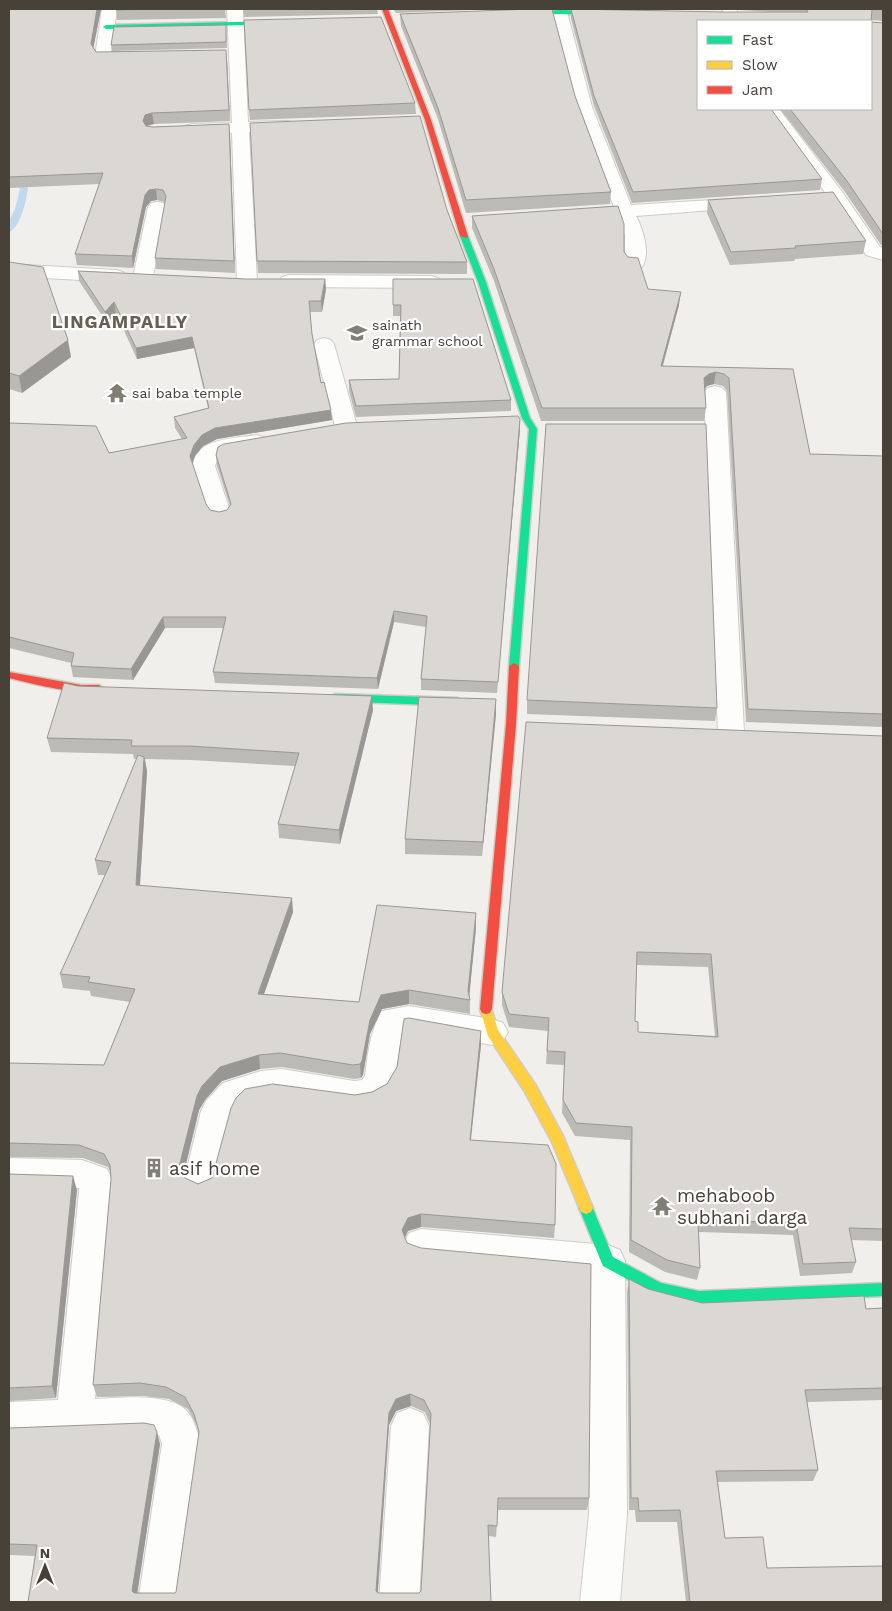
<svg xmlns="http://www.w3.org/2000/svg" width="892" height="1611" font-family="'Work Sans',sans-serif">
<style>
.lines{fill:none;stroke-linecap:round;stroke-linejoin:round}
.stream{fill:#bedaec;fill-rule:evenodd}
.street-casing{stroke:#cfcdc8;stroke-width:2}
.fast-casing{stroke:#d0ccc2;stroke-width:3}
.slow-casing{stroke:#d0ccc2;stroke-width:3}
.jam-casing{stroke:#d0ccc2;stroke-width:3}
.street{fill:#fdfdfc;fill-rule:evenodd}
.fast{fill:#16e098;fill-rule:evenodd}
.slow{fill:#ffcf43;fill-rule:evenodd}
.jam{fill:#f24e42;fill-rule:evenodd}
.wall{fill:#bcbab5;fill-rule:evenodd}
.shaded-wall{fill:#999794}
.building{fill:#dbd8d3;stroke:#999794;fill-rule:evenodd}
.labels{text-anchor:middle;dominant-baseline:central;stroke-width:4.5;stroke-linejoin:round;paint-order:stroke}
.far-poi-label{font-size:14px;fill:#474137;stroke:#fff;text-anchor:start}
.far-district-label{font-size:18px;font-weight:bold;letter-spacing:1px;fill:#695e4f;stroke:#fff}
.near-poi-label{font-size:19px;fill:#474137;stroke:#fff;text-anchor:start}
</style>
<rect width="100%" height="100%" fill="#f1efeb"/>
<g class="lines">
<path class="stream" d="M 9,162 L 12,163 L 28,189 C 26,201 21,227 9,232 L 9,221 L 15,209 L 20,189 L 9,172 Z"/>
<defs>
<g id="street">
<path d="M 102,9 L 117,9 L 111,52 L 141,54 L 143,57 L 141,60 L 97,60 L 95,57 Z"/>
<path d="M 227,9 L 243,9 L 248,122 L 287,121 L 293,122 L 295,126 L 293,130 L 287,131 L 249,132 L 257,281 L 254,285 L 247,287 L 240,285 L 237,281 L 232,133 L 193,134 L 187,133 L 185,129 L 187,125 L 193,124 L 232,123 Z"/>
<path d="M 554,9 L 564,9 L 567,12 L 592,107 L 631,205 L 745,198 L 751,199 L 754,203 L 751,207 L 636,216 C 643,229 651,254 642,267 L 635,269 L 628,267 L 625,263 L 625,236 L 619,217 L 584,219 L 578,218 L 575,214 L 578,210 L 614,207 L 576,107 L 551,12 Z"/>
<path d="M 723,9 L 737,9 L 736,21 L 722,21 Z"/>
<path d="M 763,109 L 779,109 L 843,193 L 880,247 L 883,248 L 883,260 L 866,255 L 830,199 Z"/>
<path d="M 157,202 L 163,203 L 166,207 L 153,277 L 150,281 L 143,283 L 136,281 L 133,277 L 148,207 L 151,203 Z"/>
<path d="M 9,264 L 116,270 L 123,272 L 126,276 L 123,280 L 116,282 L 9,276 Z"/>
<path d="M 289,275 L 431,276 L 438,278 L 441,282 L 438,286 L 431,288 L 289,287 L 282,285 L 279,281 L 282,277 Z"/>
<path d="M 324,338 L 331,340 L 334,344 L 357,426 L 354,431 L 346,432 L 338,431 L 335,426 L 314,344 L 317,340 Z"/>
<path d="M 715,386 L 722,388 L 726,392 L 744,732 L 740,738 L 731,741 L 722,738 L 718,732 L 704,392 L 708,388 Z"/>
<path d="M 256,435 L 264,437 L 267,442 L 264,447 L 223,454 L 218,457 L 215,466 L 231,514 L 228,519 L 220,521 L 212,519 L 209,514 C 205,504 192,473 193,465 C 196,437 235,439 256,435 Z"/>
<path d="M 409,1006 L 492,1019 L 503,1023 L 508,1032 L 503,1041 L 492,1045 L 409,1030 L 403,1031 C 401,1047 401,1065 396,1080 C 379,1134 298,1087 258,1098 C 253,1100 247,1100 244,1103 C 222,1121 225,1166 213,1191 L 201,1196 L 189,1191 L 184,1181 L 201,1111 L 206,1101 L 223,1083 L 261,1071 L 282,1069 L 354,1081 L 362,1080 L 365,1076 C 368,1053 370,1031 382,1011 Z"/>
<path d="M 9,1158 L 82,1160 L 107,1169 L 112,1179 L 113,1192 L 95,1399 C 119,1398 169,1392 187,1411 C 194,1419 198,1433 200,1444 L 178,1602 L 138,1602 L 162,1444 L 159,1435 L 148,1433 L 9,1438 L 9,1402 L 58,1400 L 79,1192 L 79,1188 L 9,1186 Z"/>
<path d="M 421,1229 L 608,1245 L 620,1250 L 625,1261 L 627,1514 L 620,1602 L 580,1602 L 589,1514 L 591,1275 L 421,1259 L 409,1255 L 404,1244 L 409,1233 Z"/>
<path d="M 410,1408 L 423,1413 L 429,1426 L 419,1602 L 379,1602 L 391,1426 L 397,1413 Z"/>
</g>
<g id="fast">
<path d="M 559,10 L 609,11 L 612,13 L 609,15 L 559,14 L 514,16 L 511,14 L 514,12 Z"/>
<path d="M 281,21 L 283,22 L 283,24 L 106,29 L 103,27 L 106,25 Z"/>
<path d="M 461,234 L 468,236 L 486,282 L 530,418 L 537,429 L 519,666 L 514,669 L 509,666 L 529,429 L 522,418 L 478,282 L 460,236 Z"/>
<path d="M 335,694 L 457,698 L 462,702 L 457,706 L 331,701 L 330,698 Z"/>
<path d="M 586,1202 L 591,1204 L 613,1257 L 661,1283 L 699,1291 L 883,1283 L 883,1296 L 699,1305 L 658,1296 L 603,1266 L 579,1208 L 581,1204 Z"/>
</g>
<path id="slow" d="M 486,1004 L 490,1005 L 498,1030 L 535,1084 L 563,1136 L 593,1208 L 591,1212 L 586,1214 L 581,1212 L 552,1142 L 525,1092 L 488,1036 L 480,1009 L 482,1005 Z"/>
<g id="jam">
<path d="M 382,9 L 388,9 L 431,120 L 468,236 L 467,238 L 460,236 L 425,120 Z"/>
<path d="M 514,663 L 519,666 L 516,724 L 492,1009 L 490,1013 L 486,1014 L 482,1013 L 480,1009 L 506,724 L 509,666 Z"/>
<path d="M 9,672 L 81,685 L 99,685 L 104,689 C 94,700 25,682 9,678 Z"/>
</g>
</defs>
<use href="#street" class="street-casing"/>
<use href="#fast" class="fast-casing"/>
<use href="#slow" class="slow-casing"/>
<use href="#jam" class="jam-casing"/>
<use href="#street" class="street"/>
<use href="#fast" class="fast"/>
<use href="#slow" class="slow"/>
<use href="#jam" class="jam"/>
</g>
<g class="wall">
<path d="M 9,9 L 101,9 L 93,48 L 96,52 L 227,61 L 230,121 L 154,124 L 147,126 L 153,127 L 229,124 L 235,273 L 156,269 L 155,258 L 165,203 L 164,202 L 157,200 L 151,201 L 146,207 L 133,268 L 77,265 L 75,254 L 99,184 L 9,188 Z"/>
<path d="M 116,9 L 225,9 L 226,18 L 117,20 Z"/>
<path d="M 243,9 L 377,9 L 378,14 L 244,17 Z"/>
<path d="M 393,9 L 495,9 L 396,13 Z"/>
<path d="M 571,9 L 723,12 L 771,12 L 739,10 L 738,9 L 883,9 L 883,21 L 871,20 L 871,22 L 883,23 L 883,246 L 881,245 L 845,192 L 780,109 L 871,109 L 698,21 L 822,179 L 820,190 L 632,203 L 594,106 L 571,19 Z"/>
<path d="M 400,14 L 575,96 L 611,192 L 610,204 L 466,213 L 438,119 L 401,26 Z"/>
<path d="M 226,25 L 227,48 L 112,51 L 111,45 Z"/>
<path d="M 415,103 L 416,114 L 250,120 L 249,110 Z"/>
<path d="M 708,200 L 866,241 L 863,254 L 795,259 L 794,261 L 730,265 L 707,213 Z"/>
<path d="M 447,210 L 467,262 L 467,274 L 258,273 L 257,261 Z"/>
<path d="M 472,216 L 624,252 L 648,289 L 679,305 L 663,366 L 793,369 L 810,454 L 883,456 L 883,727 L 746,722 L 727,391 L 723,386 L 714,384 L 707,386 L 705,389 L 706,408 L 704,421 L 541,421 L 494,281 L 472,228 Z"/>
<path d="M 9,262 L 71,357 L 22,393 L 9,389 Z"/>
<path d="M 78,271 L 246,279 L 325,279 L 326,289 L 322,312 L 310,312 L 312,334 L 321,383 L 332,420 L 217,439 L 203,446 L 195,456 L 192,463 L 206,504 L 210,510 L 219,512 L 227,510 L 230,506 L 217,466 L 216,455 L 520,429 L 497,693 L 421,690 L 421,679 L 426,627 L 394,622 L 378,689 L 215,683 L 213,672 L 223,628 L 165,628 L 133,680 L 73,677 L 71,666 L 71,663 L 9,648 L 9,423 L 109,453 L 182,439 L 175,428 L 174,417 L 208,408 L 194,348 L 137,359 L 116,313 L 107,323 L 79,281 Z"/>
<path d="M 393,279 L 511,400 L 511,411 L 356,417 L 349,391 L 349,380 L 399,379 L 400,316 L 393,316 Z"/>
<path d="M 78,686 L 373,710 L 340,844 L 279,838 L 278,824 L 295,766 L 191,760 L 145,759 L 147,771 L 140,885 L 293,912 L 264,994 L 359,1002 L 476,928 L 469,994 L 470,1000 L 470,1014 L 409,1004 L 382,1009 L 370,1034 L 363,1075 L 361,1078 L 354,1079 L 282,1067 L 260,1069 L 222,1081 L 205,1100 L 199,1110 L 183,1176 L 185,1178 L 198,1184 L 212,1178 L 355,1095 L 372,1092 L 481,1031 L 481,1045 L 471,1140 L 555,1225 L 554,1238 L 421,1227 L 408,1231 L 405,1238 L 407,1243 L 589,1498 L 587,1510 L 498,1510 L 496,1537 L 488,1536 L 491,1602 L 28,1602 L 35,1556 L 9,1555 L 9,1428 L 160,1444 L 137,1593 L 175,1593 L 176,1592 L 199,1433 L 197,1426 L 188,1409 L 169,1399 L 143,1396 L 97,1397 L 93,1385 L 111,1179 L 111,1173 L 108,1167 L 83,1158 L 9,1157 L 9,1063 L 104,1065 L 130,1002 L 91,996 L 90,991 L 63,988 L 60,974 L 105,875 L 98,875 L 95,860 L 137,759 L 134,759 L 133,754 L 51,752 L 47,738 ZM 411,1406 L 425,1412 L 430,1424 L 421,1591 L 419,1593 L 378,1593 L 389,1425 L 396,1411 Z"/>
<path d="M 496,699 L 496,714 L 482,856 L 405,854 L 405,839 Z"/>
<path d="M 527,700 L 717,708 L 715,721 L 527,714 Z"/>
<path d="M 883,736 L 883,1241 L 851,1240 L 856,1262 L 852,1273 L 800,1276 L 793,1235 L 699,1232 L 700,1268 L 697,1280 L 665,1272 L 629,1252 L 630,1140 L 575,1136 L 562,1113 L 564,1065 L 546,1064 L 548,1031 L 509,1027 L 502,1005 L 502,992 ZM 637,965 L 708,967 L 715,1036 L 638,1032 L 635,1021 Z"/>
<path d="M 9,1174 L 77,1190 L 56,1398 L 9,1401 Z"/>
<path d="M 629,1279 L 648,1289 L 702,1303 L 866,1309 L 883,1308 L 883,1400 L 807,1402 L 818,1470 L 813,1481 L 718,1482 L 725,1538 L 767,1568 L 883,1602 L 686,1602 L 677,1522 L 636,1522 L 635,1510 L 629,1510 L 627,1292 Z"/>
</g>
<g class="shaded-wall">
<path d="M 97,9 L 101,9 L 92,55 L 91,44 Z"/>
<path d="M 226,50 L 227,61 L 230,121 L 229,110 Z"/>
<path d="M 152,113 L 154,124 L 146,126 L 143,121 L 145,115 Z"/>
<path d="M 229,124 L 230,135 L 235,273 L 234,261 Z"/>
<path d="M 156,189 L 157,200 L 151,201 L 146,207 L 133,268 L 132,256 L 145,195 L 149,190 Z"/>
<path d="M 325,279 L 326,289 L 322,312 L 321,301 Z"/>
<path d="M 681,292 L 679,305 L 659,378 L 661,366 Z"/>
<path d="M 114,302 L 116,313 L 107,323 L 105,312 Z"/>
<path d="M 192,337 L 194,348 L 137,359 L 136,348 Z"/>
<path d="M 68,340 L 71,357 L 22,393 L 19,376 Z"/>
<path d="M 716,372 L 714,384 L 707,386 L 703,391 L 704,378 L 709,374 Z"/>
<path d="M 331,410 L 332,420 L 217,439 L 203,446 L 195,456 L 191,467 L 190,456 L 194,445 L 202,435 L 215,428 Z"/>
<path d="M 520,419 L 520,429 L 497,693 L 498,682 Z"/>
<path d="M 394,611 L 394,622 L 378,689 L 377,678 Z"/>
<path d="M 163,617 L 165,628 L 133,680 L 131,669 Z"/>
<path d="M 372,696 L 373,710 L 340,844 L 339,830 Z"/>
<path d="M 496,699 L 496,714 L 482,856 L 483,842 Z"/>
<path d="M 144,757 L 147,771 L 139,899 L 136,885 Z"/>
<path d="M 292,898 L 293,912 L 259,1008 L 258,994 Z"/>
<path d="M 476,913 L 476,928 L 469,999 L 468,991 Z"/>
<path d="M 409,990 L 409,1004 L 382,1009 L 370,1034 L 363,1075 L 361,1078 L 360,1064 L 370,1020 L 381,995 Z"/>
<path d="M 481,1031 L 481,1045 L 469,1154 L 470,1140 Z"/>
<path d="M 259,1055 L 260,1069 L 222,1081 L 205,1100 L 199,1110 L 182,1181 L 179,1167 L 197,1096 L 202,1086 L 220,1067 Z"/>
<path d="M 73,1176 L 77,1190 L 56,1398 L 52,1386 Z"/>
<path d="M 421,1214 L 421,1227 L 408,1231 L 402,1243 L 402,1230 L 408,1218 Z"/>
<path d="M 410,1394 L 411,1406 L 396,1411 L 389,1425 L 377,1602 L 376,1591 L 389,1413 L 396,1399 Z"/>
<path d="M 157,1432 L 160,1444 L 136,1602 L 132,1591 Z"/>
</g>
<g class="building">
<path d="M 9,9 L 97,9 L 91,44 L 96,52 L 226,50 L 229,110 L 152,113 L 145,115 L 143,121 L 146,126 L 153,127 L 229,124 L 234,261 L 155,258 L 166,196 L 163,190 L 156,189 L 149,190 L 145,195 L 132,256 L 75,254 L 103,173 L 9,177 Z"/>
<path d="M 116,9 L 151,9 L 116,10 Z"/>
<path d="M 533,9 L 552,9 L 575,96 L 611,192 L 466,200 L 438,108 L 400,14 Z"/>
<path d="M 571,9 L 723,12 L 808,12 L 806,9 L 883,9 L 883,10 L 872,9 L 871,22 L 883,23 L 883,234 L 847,181 L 790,109 L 871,109 L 871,21 L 698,21 L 698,109 L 771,109 L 822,179 L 633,192 L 594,96 Z"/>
<path d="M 381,17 L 415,103 L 249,110 L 244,20 Z"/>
<path d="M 226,25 L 226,42 L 111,45 L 114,27 Z"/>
<path d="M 420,116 L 447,210 L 467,262 L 257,261 L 250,123 Z"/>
<path d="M 833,192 L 866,241 L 795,246 L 796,248 L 731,252 L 708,200 Z"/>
<path d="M 618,206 L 624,224 L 624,252 L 628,257 L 638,258 L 648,289 L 681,292 L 661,366 L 793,369 L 810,454 L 883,456 L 883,714 L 748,709 L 729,378 L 724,374 L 716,372 L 709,374 L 704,378 L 706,408 L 542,408 L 494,269 L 472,216 Z"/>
<path d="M 9,262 L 43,267 L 68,340 L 19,376 L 9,373 Z"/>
<path d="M 78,271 L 246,279 L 325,279 L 321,301 L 309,301 L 312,334 L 321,383 L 324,382 L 331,410 L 215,428 L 202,435 L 194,445 L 190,456 L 206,504 L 210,510 L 219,512 L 227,510 L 231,504 L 216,455 L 218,447 L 224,444 L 346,423 L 518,416 L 520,419 L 498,682 L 421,679 L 427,616 L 394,611 L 377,678 L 213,672 L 226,617 L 163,617 L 131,669 L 71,666 L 74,653 L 9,637 L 9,423 L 96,426 L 109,453 L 187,438 L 174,417 L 209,408 L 192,337 L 136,348 L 114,302 L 105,312 Z"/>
<path d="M 393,279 L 473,279 L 511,400 L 356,406 L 349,380 L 399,379 L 401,305 L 393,305 Z"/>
<path d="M 546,424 L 706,424 L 717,708 L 527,700 Z"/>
<path d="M 64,683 L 78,686 L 372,696 L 339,830 L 278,824 L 299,753 L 189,746 L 131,746 L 132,740 L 47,738 Z"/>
<path d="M 419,697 L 496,699 L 483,842 L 405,839 Z"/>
<path d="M 526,722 L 883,736 L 883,1229 L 849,1228 L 856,1262 L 803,1264 L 796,1223 L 698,1220 L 700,1268 L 667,1260 L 631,1240 L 632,1127 L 576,1123 L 563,1100 L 565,1052 L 547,1051 L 549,1018 L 509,1014 L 502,992 ZM 637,952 L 711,954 L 718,1037 L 638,1032 L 638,1022 L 635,1021 Z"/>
<path d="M 138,755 L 144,757 L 136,885 L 292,898 L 258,994 L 359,1002 L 377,905 L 476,913 L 468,991 L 470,1000 L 409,990 L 381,995 L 370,1020 L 362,1061 L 360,1064 L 353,1065 L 280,1053 L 259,1055 L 220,1067 L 202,1086 L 197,1096 L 179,1167 L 185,1178 L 198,1184 L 212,1178 L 231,1108 L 236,1098 L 245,1089 L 273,1084 L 355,1095 L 372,1092 L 387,1084 L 397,1067 L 404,1019 L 409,1018 L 481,1031 L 470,1140 L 548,1145 L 556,1164 L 555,1225 L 421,1214 L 408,1218 L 402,1230 L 407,1243 L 421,1248 L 591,1264 L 589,1498 L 498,1498 L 497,1526 L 488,1525 L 491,1602 L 28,1602 L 37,1545 L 9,1544 L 9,1428 L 144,1423 L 154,1425 L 157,1432 L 132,1591 L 134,1593 L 175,1593 L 176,1592 L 199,1432 L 194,1414 L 185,1397 L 166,1387 L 140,1383 L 93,1385 L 111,1179 L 110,1165 L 104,1154 L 79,1145 L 9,1143 L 9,1063 L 104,1065 L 135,989 L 88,982 L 90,977 L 60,974 L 111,862 L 95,860 ZM 410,1394 L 424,1400 L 431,1414 L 421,1591 L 419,1593 L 378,1593 L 376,1591 L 389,1413 L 396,1399 Z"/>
<path d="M 9,1174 L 73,1176 L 52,1386 L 9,1388 Z"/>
<path d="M 629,1279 L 648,1289 L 702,1303 L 864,1296 L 866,1309 L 883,1308 L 883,1388 L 805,1390 L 818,1470 L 716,1471 L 725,1538 L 763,1537 L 767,1568 L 883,1566 L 883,1602 L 690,1602 L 680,1510 L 639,1511 L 638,1498 L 631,1498 Z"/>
</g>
<defs>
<symbol id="school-bare" viewBox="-9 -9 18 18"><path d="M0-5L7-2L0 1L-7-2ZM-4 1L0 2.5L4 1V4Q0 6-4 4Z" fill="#827e76" stroke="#fff" stroke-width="2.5" paint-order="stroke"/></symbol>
<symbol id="temple-bare" viewBox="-9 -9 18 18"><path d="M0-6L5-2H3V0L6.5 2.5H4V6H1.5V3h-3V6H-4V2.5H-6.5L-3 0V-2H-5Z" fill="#827e76" stroke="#fff" stroke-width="2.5" paint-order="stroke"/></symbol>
<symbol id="building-bare" viewBox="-9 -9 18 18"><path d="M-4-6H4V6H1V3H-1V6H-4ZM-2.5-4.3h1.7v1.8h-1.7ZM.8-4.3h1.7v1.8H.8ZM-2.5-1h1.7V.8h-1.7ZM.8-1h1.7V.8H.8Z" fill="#827e76" stroke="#fff" stroke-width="2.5" paint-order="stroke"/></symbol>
</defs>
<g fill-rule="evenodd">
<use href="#school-bare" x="343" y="319" width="28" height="28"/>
<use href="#temple-bare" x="103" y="379" width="28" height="28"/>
<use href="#building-bare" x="140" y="1154" width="28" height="28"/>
<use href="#temple-bare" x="648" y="1192" width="28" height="28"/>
</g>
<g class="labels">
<g class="far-poi-label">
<text x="372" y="325">sainath<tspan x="372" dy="16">grammar school</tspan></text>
<text x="132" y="393">sai baba temple</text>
</g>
<g class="far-district-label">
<text x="120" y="321">LINGAMPALLY</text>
</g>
<g class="near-poi-label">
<text x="169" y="1168">asif home</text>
<text x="677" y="1195">mehaboob<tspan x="677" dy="22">subhani darga</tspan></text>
</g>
</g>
<rect width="892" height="1611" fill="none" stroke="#474137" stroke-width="20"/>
<rect x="697" y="20" width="175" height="90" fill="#ffffff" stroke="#b5b3af"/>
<rect x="707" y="36" width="25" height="8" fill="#16e098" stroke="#b5b3af"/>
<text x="742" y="45" font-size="15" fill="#474137">Fast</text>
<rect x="707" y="61" width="25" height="8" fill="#ffcf43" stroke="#b5b3af"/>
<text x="742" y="70" font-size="15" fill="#474137">Slow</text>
<rect x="707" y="86" width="25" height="8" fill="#f24e42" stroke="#b5b3af"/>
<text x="742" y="95" font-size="15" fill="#474137">Jam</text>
<g transform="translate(45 1566)" stroke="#ffffff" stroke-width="4" paint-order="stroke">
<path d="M0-4L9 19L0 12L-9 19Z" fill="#474137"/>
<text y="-8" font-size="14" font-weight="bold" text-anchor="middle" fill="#474137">N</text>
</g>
</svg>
